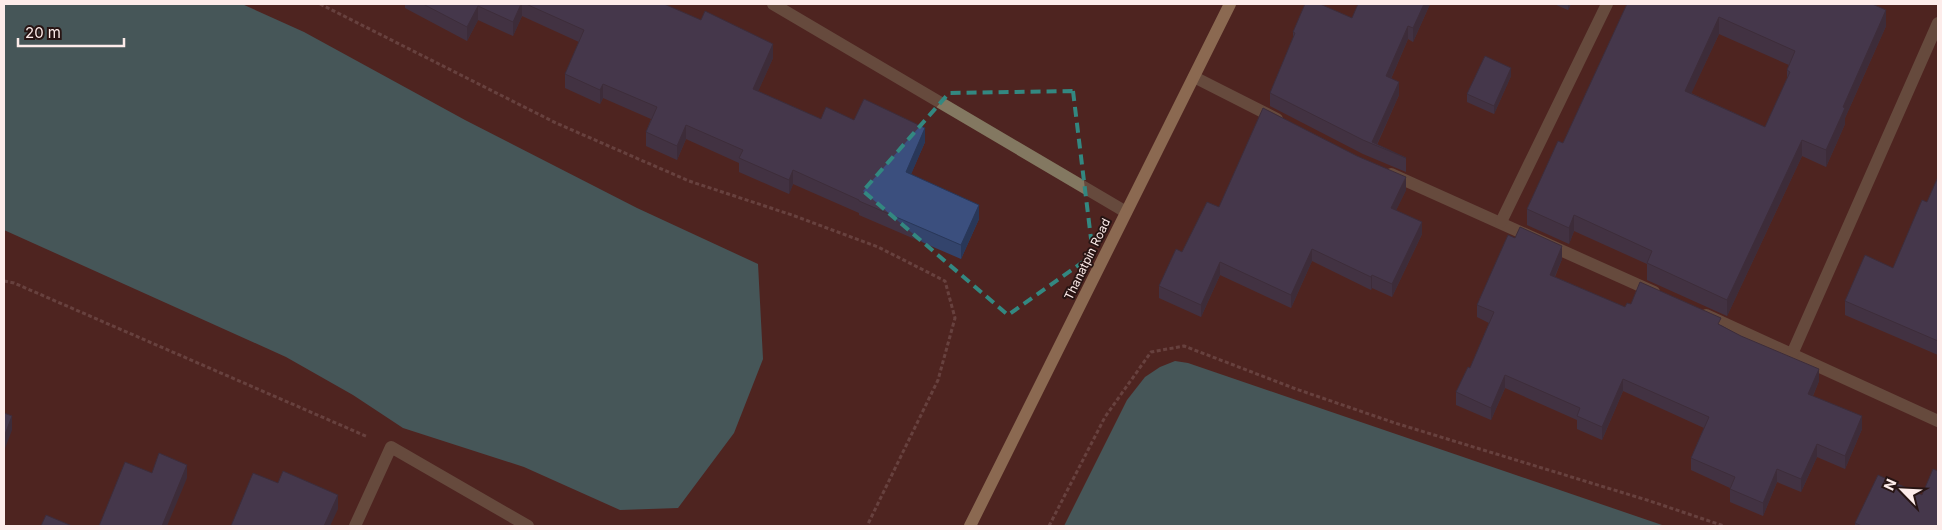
<svg xmlns="http://www.w3.org/2000/svg" width="1942" height="530" font-family="Inter,sans-serif">
<style>
.water{fill:#3c929c}
.lines{fill:none;stroke-linecap:round;stroke-linejoin:round}
.path{stroke:#866462;stroke-width:3;stroke-dasharray:4 2.5;stroke-linecap:butt}
.minor{stroke:#837861;stroke-width:12}
.major{stroke:#d4bd8c;stroke-width:12}
.wall{fill:#33446c;fill-rule:evenodd}
.shaded-wall{fill:#293758}
.building{fill:#3b4f7e;stroke:#293758;fill-rule:evenodd}
.marked{fill:none;stroke:#338881;stroke-width:4;stroke-dasharray:10 6;stroke-linejoin:round}
.labels{text-anchor:middle;dominant-baseline:central;stroke-width:4;stroke-linejoin:round;paint-order:stroke}
.street-label{font-size:12px;fill:#fdecea;stroke:#271413}
</style>
<rect width="100%" height="100%" fill="#4e2421"/>
<g class="water">
<path d="M 4,4 L 242,4 L 304,32 L 465,120 L 637,208 L 758,264 L 763,359 L 734,433 L 678,508 L 620,510 L 524,467 L 403,428 L 353,395 L 286,357 L 4,230 Z"/>
<path d="M 1175,361 L 1188,363 L 1665,526 L 1064,526 L 1127,400 L 1145,377 L 1160,367 Z"/>
</g>
<g class="lines">
<g class="path">
<path d="M 320,4 L 556,123 L 689,181 L 792,215 L 878,247 L 945,281 L 955,318 L 938,380 L 867,526"/>
<path d="M 4,281 L 14,283 L 368,437"/>
<path d="M 1049,526 L 1105,417 L 1151,352 L 1184,346 L 1296,389 L 1395,423 L 1650,501 L 1724,526"/>
</g>
<g class="minor">
<path d="M 773,4 L 1126,212"/>
<path d="M 1194,77 L 1277,119"/>
<path d="M 1391,174 L 1654,292"/>
<path d="M 1501,222 L 1607,4"/>
<path d="M 1706,315 L 1938,421"/>
<path d="M 1792,354 L 1938,23"/>
<path d="M 355,526 L 391,447 L 528,526"/>
</g>
<path class="major" d="M 970,526 L 1230,4"/>
</g>
<g class="wall">
<path d="M 405,4 L 664,4 L 773,58 L 758,91 L 821,119 L 854,120 L 925,142 L 911,174 L 979,219 L 961,259 L 859,215 L 859,213 L 793,184 L 789,194 L 739,172 L 739,163 L 686,139 L 677,160 L 646,146 L 646,132 L 651,119 L 603,98 L 600,104 L 565,88 L 565,74 L 579,42 L 522,16 L 513,36 L 478,20 L 467,41 L 405,8 Z"/>
<path d="M 1430,4 L 1413,42 L 1408,39 L 1391,79 L 1399,95 L 1377,145 L 1406,158 L 1406,172 L 1363,154 L 1270,106 L 1270,93 L 1293,38 L 1293,32 L 1352,18 Z"/>
<path d="M 1554,4 L 1571,4 L 1568,10 Z"/>
<path d="M 1627,4 L 1886,26 L 1845,118 L 1845,124 L 1826,167 L 1802,156 L 1727,316 L 1647,280 L 1647,264 L 1574,231 L 1569,244 L 1527,225 L 1527,209 L 1563,143 ZM 1719,34 L 1789,65 L 1787,70 L 1787,79 L 1765,127 L 1691,93 Z"/>
<path d="M 1511,76 L 1494,114 L 1467,102 L 1467,94 Z"/>
<path d="M 1938,177 L 1938,355 L 1845,315 L 1845,301 L 1893,268 L 1927,202 Z"/>
<path d="M 1406,190 L 1396,210 L 1422,234 L 1392,297 L 1372,288 L 1371,290 L 1312,261 L 1291,308 L 1220,275 L 1201,317 L 1159,298 L 1159,286 L 1182,252 L 1219,207 Z"/>
<path d="M 1562,259 L 1555,277 L 1625,307 L 1631,304 L 1721,325 L 1819,381 L 1813,396 L 1862,429 L 1845,469 L 1817,457 L 1801,492 L 1777,482 L 1763,516 L 1730,502 L 1730,488 L 1691,470 L 1691,458 L 1704,428 L 1623,391 L 1602,440 L 1577,429 L 1577,420 L 1505,388 L 1491,420 L 1456,405 L 1456,392 L 1470,368 L 1489,323 L 1477,317 L 1477,305 Z"/>
<path d="M 1855,523 L 1938,526 L 1855,526 Z"/>
</g>
<g class="shaded-wall">
<path d="M 521,4 L 522,4 L 522,16 L 513,36 L 513,22 Z"/>
<path d="M 1424,4 L 1430,4 L 1413,42 L 1413,28 Z"/>
<path d="M 1568,4 L 1571,4 L 1568,10 Z"/>
<path d="M 478,6 L 478,20 L 467,41 L 467,27 Z"/>
<path d="M 1886,10 L 1886,26 L 1845,118 L 1845,124 L 1826,167 L 1826,150 L 1843,107 Z"/>
<path d="M 1719,17 L 1719,34 L 1685,107 L 1685,91 Z"/>
<path d="M 1408,26 L 1408,39 L 1386,90 L 1386,76 Z"/>
<path d="M 773,44 L 773,58 L 753,103 L 753,89 Z"/>
<path d="M 1511,68 L 1511,76 L 1494,114 L 1494,106 Z"/>
<path d="M 1399,82 L 1399,95 L 1376,146 L 1372,142 Z"/>
<path d="M 603,84 L 603,98 L 600,104 L 600,90 Z"/>
<path d="M 686,125 L 686,139 L 677,160 L 677,146 Z"/>
<path d="M 925,128 L 925,142 L 906,186 L 906,172 Z"/>
<path d="M 1802,140 L 1802,156 L 1727,316 L 1727,300 Z"/>
<path d="M 793,170 L 793,184 L 789,194 L 789,180 Z"/>
<path d="M 1406,177 L 1406,190 L 1391,221 L 1391,208 Z"/>
<path d="M 979,205 L 979,219 L 961,259 L 961,245 Z"/>
<path d="M 1574,215 L 1574,231 L 1569,244 L 1569,228 Z"/>
<path d="M 1422,222 L 1422,234 L 1392,297 L 1392,284 Z"/>
<path d="M 1562,246 L 1562,259 L 1550,287 L 1550,275 Z"/>
<path d="M 1312,249 L 1312,261 L 1291,308 L 1291,295 Z"/>
<path d="M 1220,262 L 1220,275 L 1201,317 L 1201,305 Z"/>
<path d="M 1372,275 L 1372,288 L 1371,290 L 1371,277 Z"/>
<path d="M 1819,369 L 1819,381 L 1808,407 L 1808,394 Z"/>
<path d="M 1505,375 L 1505,388 L 1491,420 L 1491,408 Z"/>
<path d="M 1623,379 L 1623,391 L 1602,440 L 1602,427 Z"/>
<path d="M 12,416 L 12,430 L 4,451 L 4,437 Z"/>
<path d="M 1862,416 L 1862,429 L 1845,469 L 1845,456 Z"/>
<path d="M 1817,444 L 1817,457 L 1801,492 L 1801,479 Z"/>
<path d="M 187,465 L 187,478 L 167,526 L 162,526 Z"/>
<path d="M 1777,469 L 1777,482 L 1763,516 L 1763,503 Z"/>
<path d="M 338,495 L 338,509 L 330,526 L 324,526 Z"/>
</g>
<g class="building">
<path d="M 423,4 L 521,4 L 513,22 L 478,6 L 467,27 Z"/>
<path d="M 526,4 L 664,4 L 701,20 L 705,11 L 773,44 L 753,89 L 821,119 L 826,107 L 854,120 L 864,99 L 925,128 L 906,172 L 979,205 L 961,245 L 859,201 L 859,200 L 793,170 L 789,180 L 739,158 L 743,150 L 686,125 L 677,146 L 646,132 L 657,107 L 603,84 L 600,90 L 565,74 L 584,30 Z"/>
<path d="M 1305,4 L 1320,4 L 1352,18 L 1358,4 L 1424,4 L 1413,28 L 1408,26 L 1386,76 L 1399,82 L 1372,142 L 1406,158 L 1363,140 L 1270,93 L 1295,33 L 1293,32 Z"/>
<path d="M 1627,4 L 1872,4 L 1886,10 L 1843,107 L 1845,108 L 1826,150 L 1802,140 L 1727,300 L 1647,263 L 1652,251 L 1574,215 L 1569,228 L 1527,209 L 1558,141 L 1563,143 ZM 1719,17 L 1795,51 L 1787,70 L 1790,72 L 1765,127 L 1685,91 Z"/>
<path d="M 1485,56 L 1511,68 L 1494,106 L 1467,94 Z"/>
<path d="M 1263,108 L 1357,156 L 1406,177 L 1391,208 L 1422,222 L 1392,284 L 1372,275 L 1371,277 L 1312,249 L 1291,295 L 1220,262 L 1201,305 L 1159,286 L 1176,249 L 1182,252 L 1207,202 L 1219,207 Z"/>
<path d="M 1938,177 L 1938,341 L 1845,301 L 1865,255 L 1893,268 L 1922,200 L 1927,202 Z"/>
<path d="M 1520,227 L 1562,246 L 1550,275 L 1625,307 L 1627,303 L 1631,304 L 1640,282 L 1721,318 L 1718,324 L 1741,336 L 1819,369 L 1808,394 L 1862,416 L 1845,456 L 1817,444 L 1801,479 L 1777,469 L 1763,503 L 1730,489 L 1735,477 L 1691,458 L 1709,417 L 1623,379 L 1602,427 L 1577,416 L 1580,408 L 1505,375 L 1491,408 L 1456,392 L 1468,367 L 1470,368 L 1494,312 L 1477,305 L 1508,235 L 1515,238 Z"/>
<path d="M 4,413 L 12,416 L 4,437 Z"/>
<path d="M 159,453 L 187,465 L 162,526 L 99,526 L 125,462 L 152,473 Z"/>
<path d="M 1933,469 L 1938,471 L 1938,526 L 1862,526 L 1855,523 L 1878,475 L 1922,495 Z"/>
<path d="M 283,471 L 338,495 L 324,526 L 231,526 L 253,473 L 278,483 Z"/>
<path d="M 46,515 L 72,526 L 41,526 Z"/>
</g>
<path d="M0 0H1942V530H0ZM 1073,91 L 1093,255 L 1008,315 L 863,191 L 949,93 Z" fill="#4e2421" fill-opacity=".55" fill-rule="evenodd"/>
<path class="marked" d="M 1073,91 L 1093,255 L 1008,315 L 863,191 L 949,93 Z"/>
<g class="labels">
<g class="street-label">
<text transform="translate(1087 259) rotate(-64)">Thanatpin Road</text>
</g>
</g>
<rect width="1942" height="530" fill="none" stroke="#fdecea" stroke-width="10"/>
<g transform="translate(1902 490) rotate(294)" stroke="#271413" stroke-width="4" paint-order="stroke">
<path d="M0-4L9 19L0 12L-9 19Z" fill="#fdecea"/>
<text y="-8" font-size="14" font-weight="bold" text-anchor="middle" fill="#fdecea">N</text>
</g>
<path d="M18 38v8h106v-8" fill="none" stroke="#fdecea" stroke-width="2.5"/>
<text x="25" y="38" font-size="15" fill="#fdecea" stroke="#271413" stroke-width="4" paint-order="stroke">20 m</text>
</svg>
